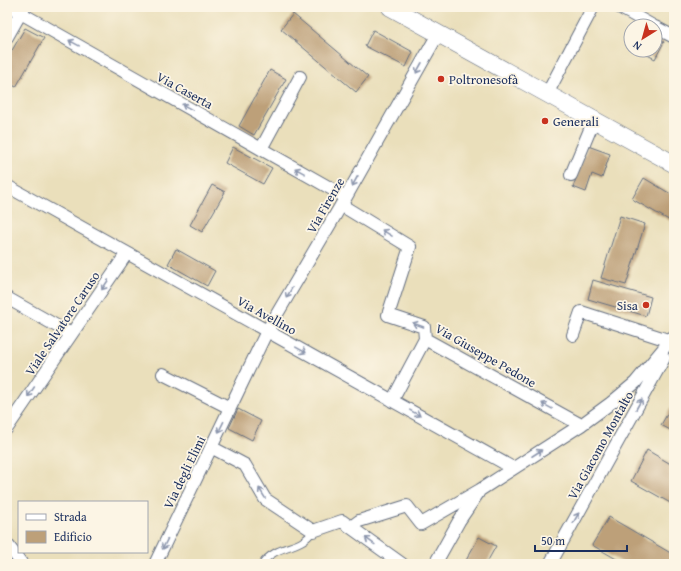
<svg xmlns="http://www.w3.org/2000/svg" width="681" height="571" font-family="'Gentium Book Plus',serif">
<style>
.building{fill:#bda079}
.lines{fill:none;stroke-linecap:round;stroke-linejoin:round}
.lane-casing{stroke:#636d7f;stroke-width:8}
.street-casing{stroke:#636d7f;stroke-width:14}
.secondary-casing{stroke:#636d7f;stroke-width:18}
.lane{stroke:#fff;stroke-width:6}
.street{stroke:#fff;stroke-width:12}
.secondary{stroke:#fff;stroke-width:17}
.oneway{stroke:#8d97ae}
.poi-dot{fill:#c8321e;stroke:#fcf5e5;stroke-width:1.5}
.labels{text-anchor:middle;stroke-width:3.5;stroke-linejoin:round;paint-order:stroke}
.poi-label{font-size:13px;fill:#1b2f5e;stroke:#fcf5e5;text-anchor:start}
.street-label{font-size:13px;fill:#1b2f5e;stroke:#fcf5e5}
</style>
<rect width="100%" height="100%" fill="#fcf5e5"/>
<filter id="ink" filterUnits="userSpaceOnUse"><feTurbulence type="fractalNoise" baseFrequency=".025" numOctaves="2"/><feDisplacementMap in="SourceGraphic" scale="8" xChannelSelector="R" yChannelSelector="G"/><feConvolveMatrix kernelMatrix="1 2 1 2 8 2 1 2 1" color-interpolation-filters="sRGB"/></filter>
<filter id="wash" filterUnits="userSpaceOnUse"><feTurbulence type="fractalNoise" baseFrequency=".012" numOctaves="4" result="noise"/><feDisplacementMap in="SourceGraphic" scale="16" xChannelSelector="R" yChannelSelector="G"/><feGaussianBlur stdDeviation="0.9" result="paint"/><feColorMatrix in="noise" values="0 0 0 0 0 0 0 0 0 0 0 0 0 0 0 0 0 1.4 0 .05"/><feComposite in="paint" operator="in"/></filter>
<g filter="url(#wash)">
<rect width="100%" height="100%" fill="#eadfbb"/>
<g id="blocks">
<!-- building -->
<path class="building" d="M293,14L368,77L356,92L281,29Z
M25,28L44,38L16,87L7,82V59Z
M373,30L413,52L406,67L365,46Z
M655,38L664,42L655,59L638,50H655Z
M270,70L286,79L254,135L239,126Z
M588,146L610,154L602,178L592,174L586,192L573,187Z
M233,147L272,168L263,184L225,163Z
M644,178L674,196V223L632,199Z
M212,185L225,192L202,232L190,225Z
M620,216L645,224L626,285L601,278Z
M176,249L215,271L207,286L168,264Z
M593,280L651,297L646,316L588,299Z
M674,402V432L661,425Z
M238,409L261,421L252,440L229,428Z
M647,450L674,466V505L631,481Z
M609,517L674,555V564H625L592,545Z
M479,537L496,546L486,564H464Z"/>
</g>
</g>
<g filter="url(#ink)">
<use href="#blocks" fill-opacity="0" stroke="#636d7f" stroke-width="1"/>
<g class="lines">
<!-- lane casing -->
<g class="lane-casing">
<path id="lane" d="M262,564C277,543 300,551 313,531"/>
</g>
<!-- street casing -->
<g class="street-casing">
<path id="street" d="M10,7L346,197
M619,7L653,26
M655,27L674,37
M7,37L24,7
M547,94L593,7
M261,149L300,77
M571,175L594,120
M7,186L513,468
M341,205L410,247L388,315L424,327L425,339L581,425
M7,298L71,334
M573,335L581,312L671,341
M163,374L230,408
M392,401L425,339
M7,428L127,253
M211,447L245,465L265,499L313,531L342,521L402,564
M351,527L359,521L407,506L421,524L480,490L581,425L611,403L635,383L674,336
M7,544L22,564
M155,564L267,331L346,197L438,34
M435,564L459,521L478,493
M550,564L664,358"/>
</g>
<!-- secondary casing -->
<g class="secondary-casing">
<path id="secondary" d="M390,7L674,164"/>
</g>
<!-- lane -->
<use href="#lane" class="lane"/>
<!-- street -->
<use href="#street" class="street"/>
<!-- secondary -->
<use href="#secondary" class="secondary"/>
</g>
<!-- one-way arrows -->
<defs><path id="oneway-shaft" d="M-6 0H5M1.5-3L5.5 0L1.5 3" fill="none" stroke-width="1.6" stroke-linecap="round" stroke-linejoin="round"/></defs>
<g class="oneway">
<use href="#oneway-shaft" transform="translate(74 43) rotate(-151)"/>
<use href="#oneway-shaft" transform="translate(419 68) rotate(119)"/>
<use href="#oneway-shaft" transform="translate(187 107) rotate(-151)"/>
<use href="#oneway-shaft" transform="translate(300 171) rotate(-151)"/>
<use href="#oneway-shaft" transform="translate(355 181) rotate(119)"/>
<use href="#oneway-shaft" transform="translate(387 233) rotate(-148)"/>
<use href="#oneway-shaft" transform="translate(105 285) rotate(124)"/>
<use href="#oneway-shaft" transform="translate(289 293) rotate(120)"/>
<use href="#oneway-shaft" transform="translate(418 325) rotate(-160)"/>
<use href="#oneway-shaft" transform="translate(301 350) rotate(29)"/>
<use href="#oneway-shaft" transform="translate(31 392) rotate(124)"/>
<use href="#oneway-shaft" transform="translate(639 404) rotate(-61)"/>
<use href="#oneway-shaft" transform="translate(547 406) rotate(-151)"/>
<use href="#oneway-shaft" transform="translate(415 413) rotate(29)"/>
<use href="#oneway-shaft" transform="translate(221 427) rotate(116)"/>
<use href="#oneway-shaft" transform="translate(537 453) rotate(-33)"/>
<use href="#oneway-shaft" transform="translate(262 493) rotate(-122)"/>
<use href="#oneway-shaft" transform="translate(576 518) rotate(-61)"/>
<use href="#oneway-shaft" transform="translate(370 541) rotate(-144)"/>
<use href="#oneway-shaft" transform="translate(165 544) rotate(116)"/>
</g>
</g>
<!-- markers -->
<g class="poi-dot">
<circle cx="441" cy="79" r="4"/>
<circle cx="545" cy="121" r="4"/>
<circle cx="646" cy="305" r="4"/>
</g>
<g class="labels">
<!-- poi labels -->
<g class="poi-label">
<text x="449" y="84">Poltronesofà</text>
<text x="553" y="126">Generali</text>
<text x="638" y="310" text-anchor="end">Sisa</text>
</g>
<!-- street labels -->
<g class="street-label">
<text transform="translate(185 90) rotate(29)" y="5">Via Caserta</text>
<text transform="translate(325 205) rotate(-60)" y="5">Via Firenze</text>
<text transform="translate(267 315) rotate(29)" y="5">Via Avellino</text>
<text transform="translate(62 323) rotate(-56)" y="5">Viale Salvatore Caruso</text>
<text transform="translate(486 355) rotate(30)" y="5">Via Giuseppe Pedone</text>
<text transform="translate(600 445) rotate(-61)" y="5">Via Giacomo Montalto</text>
<text transform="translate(184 472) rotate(-64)" y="5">Via degli Elimi</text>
</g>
</g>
<!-- margin -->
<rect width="681" height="571" fill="none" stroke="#fcf5e5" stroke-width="24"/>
<!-- legend -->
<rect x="18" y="501" width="130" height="52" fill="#fcf5e5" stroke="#a2a6af"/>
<rect x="26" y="514" width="20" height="6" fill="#ffffff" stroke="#a2a6af"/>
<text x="54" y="521" font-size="12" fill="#1b2f5e">Strada</text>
<rect x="26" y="531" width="20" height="12" fill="#bda079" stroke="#a2a6af"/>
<text x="54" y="541" font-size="12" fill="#1b2f5e">Edificio</text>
<!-- north arrow -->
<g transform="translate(643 38) rotate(217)"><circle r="19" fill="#fcf5e5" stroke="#a2a6af"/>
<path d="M0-3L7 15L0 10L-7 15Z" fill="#c8321e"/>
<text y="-6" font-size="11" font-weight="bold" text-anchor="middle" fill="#1b2f5e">N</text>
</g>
<!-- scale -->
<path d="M535 545v6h92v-6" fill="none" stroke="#1b2f5e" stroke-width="2"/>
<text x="541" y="545" font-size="12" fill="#1b2f5e" stroke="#fcf5e5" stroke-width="3" paint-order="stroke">50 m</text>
</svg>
